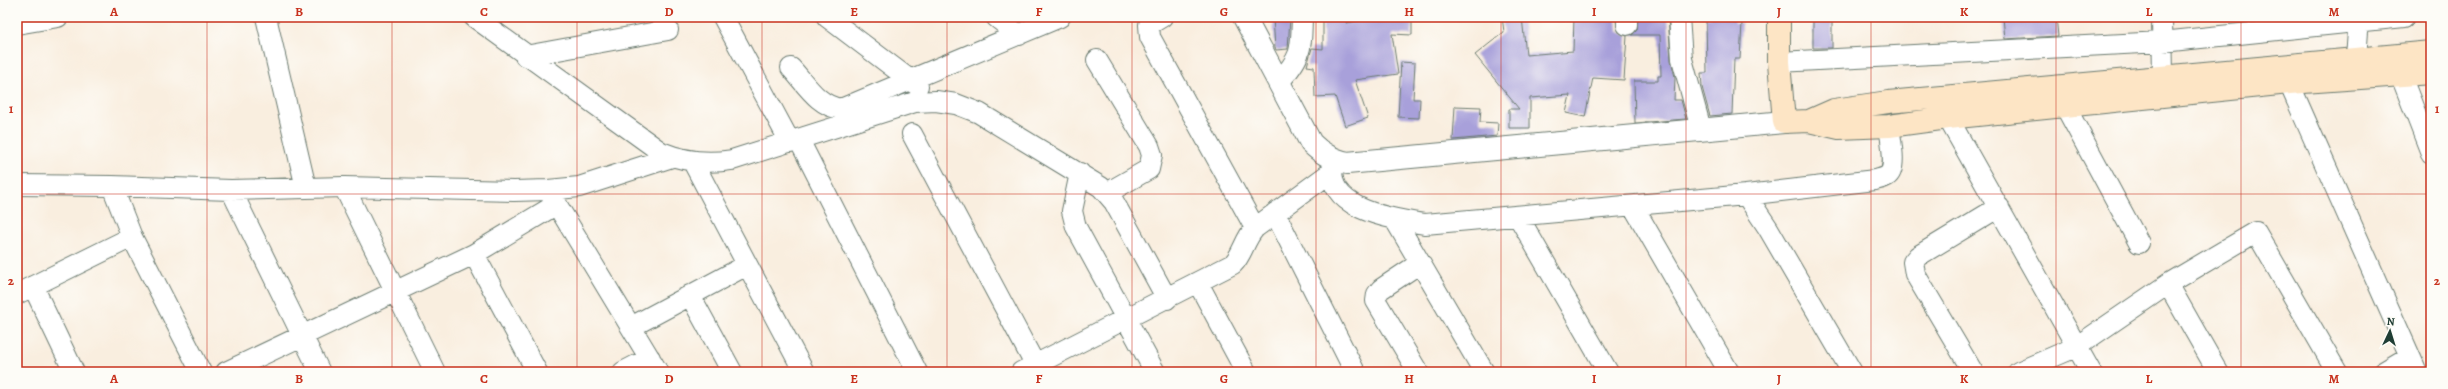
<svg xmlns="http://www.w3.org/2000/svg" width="2448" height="389" font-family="Alegreya,serif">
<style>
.building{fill:#a8a0da}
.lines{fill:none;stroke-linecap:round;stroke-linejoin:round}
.minor-casing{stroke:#6b7b70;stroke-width:22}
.tertiary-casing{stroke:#6b7b70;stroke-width:24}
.secondary-casing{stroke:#6b7b70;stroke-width:24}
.minor{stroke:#fff;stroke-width:20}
.tertiary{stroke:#fff;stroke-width:22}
.secondary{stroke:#fde5c5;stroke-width:22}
.grid{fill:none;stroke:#c8321e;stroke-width:1;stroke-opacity:0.55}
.neatline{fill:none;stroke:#c8321e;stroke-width:1.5}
.grid-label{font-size:13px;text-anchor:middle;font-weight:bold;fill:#c8321e}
</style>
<rect width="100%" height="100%" fill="#fdfcf7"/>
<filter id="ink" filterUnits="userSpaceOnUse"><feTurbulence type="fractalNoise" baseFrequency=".025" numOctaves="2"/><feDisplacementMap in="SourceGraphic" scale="8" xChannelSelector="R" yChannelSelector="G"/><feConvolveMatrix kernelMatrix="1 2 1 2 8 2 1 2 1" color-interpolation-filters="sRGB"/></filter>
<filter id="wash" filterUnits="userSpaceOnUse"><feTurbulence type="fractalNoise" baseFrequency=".012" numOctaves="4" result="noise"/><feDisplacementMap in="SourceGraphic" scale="16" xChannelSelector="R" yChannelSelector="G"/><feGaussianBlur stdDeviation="0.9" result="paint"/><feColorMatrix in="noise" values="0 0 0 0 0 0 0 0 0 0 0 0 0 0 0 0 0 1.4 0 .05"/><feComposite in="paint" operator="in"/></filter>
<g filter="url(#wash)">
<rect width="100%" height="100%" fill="#f9eedf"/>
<g id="blocks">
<!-- building -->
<path class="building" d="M1273,17H1290L1288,49L1276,50L1275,48Z
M1323,17H1347L1346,23L1380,17H1412V35L1392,34L1398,74L1355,80L1368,118L1345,126L1335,96L1315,97L1314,67L1307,66L1312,48L1323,49Z
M1502,17H1522L1526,55L1573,51L1574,17H1616L1617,31L1627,36L1624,80L1593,78L1585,117L1566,113L1570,95L1530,98V128H1509V109H1519L1475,55L1504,32Z
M1638,17H1668L1671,60L1675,77L1674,100H1681L1686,119L1635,123L1634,81H1658V76H1661L1660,35H1632L1637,30Z
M1706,17H1734V23H1742L1740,59H1734L1732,114L1710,116L1702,87L1701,73H1707Z
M1813,17H1832V48H1813Z
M2003,17H2056L2058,36L2005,39Z
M1401,62L1415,63L1413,99H1420L1419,118L1398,117Z
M1455,106L1481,107L1480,122L1498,123L1497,136L1453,140Z"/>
</g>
</g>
<g filter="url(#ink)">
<use href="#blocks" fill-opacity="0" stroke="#6b7b70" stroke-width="1"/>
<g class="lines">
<!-- minor casing -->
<g class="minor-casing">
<path id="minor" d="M266,17L306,188
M474,17L661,152C685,162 707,164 732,160L915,102L936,101L956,104L979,113L1101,187L1114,202L1167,299
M723,17L790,142
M827,17L918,86
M996,17L1019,35
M1162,17L1149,25L1150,37L1255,228
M1679,17L1682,59L1701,129
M2162,17L2163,77
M17,24L58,17
M1627,25V17
M525,56L668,30
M2356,59L2359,17
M1097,60L1149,146L1152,155L1149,169L1107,193
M1779,62L2162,42L2404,17
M791,68C806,84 818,106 841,109L1060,17
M2401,76L2431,153
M1279,82C1302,56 1301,51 1302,17
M2289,83L2417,372
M2065,106L2139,243
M1948,118L2091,372
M912,134L1039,372
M799,140L917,372
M1334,160C1320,209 1391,219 1425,224L1746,195L1768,228L1852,372
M693,162L804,372
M1080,173L1072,211L1076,227L1155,372
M17,185L112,186
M344,187L435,372
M231,190L320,372
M548,190L658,372
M1746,195L1875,180C1879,179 1884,178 1887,176C1898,169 1890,137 1889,126
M1633,206L1729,372
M1275,213L1355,372
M1518,216L1608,372
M1395,220L1484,372
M474,254L557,204
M1198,283L1246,372
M2168,284L2218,372
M33,286L74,372
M17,294L132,237
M690,295L732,372
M631,327L747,265
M201,372L132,237L112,186L231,190L344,187L514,191L548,190L579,187L672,157
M226,372L474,254L537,372
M623,372L650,358
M1021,372L1233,264C1243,254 1244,240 1255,228L1330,173
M1418,372L1376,301L1377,294L1381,289L1420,263
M1973,372L1915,274L1913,262L1918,256L1999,207
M2018,372L2076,347L2168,284L2256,232L2337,372
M2383,372L2410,356"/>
</g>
<!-- tertiary casing -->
<g class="tertiary-casing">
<path id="tertiary" d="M1244,17L1311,143C1322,154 1332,159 1347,163L1784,122"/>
</g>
<!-- secondary casing -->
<g class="secondary-casing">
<path id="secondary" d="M1779,17V62L1784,122L1809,121L1839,128L1889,126L1948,118L2289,83L2431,73
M1809,121L1834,110L1888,102L2431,52"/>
</g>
<!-- minor -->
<use href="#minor" class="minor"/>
<!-- tertiary -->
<use href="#tertiary" class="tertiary"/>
<!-- secondary -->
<use href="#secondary" class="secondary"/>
</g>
</g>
<!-- grid -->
<path class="grid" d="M207,17V372M392,17V372M577,17V372M762,17V372M947,17V372M1132,17V372M1316,17V372M1501,17V372M1686,17V372M1871,17V372M2056,17V372M2241,17V372M17,194H2431"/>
<!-- margin -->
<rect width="2448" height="389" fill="none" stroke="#fdfcf7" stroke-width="44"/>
<!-- north arrow -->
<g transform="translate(2390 331) rotate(4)" stroke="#fdfcf7" stroke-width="3" paint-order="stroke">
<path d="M0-3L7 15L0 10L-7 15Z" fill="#1f3d34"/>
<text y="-6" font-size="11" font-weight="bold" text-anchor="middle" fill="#1f3d34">N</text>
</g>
<rect x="22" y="22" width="2404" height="345" class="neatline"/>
<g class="grid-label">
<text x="114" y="16">A</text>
<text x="299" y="16">B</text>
<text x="484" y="16">C</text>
<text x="669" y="16">D</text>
<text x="854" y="16">E</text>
<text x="1039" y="16">F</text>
<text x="1224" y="16">G</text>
<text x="1409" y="16">H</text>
<text x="1594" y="16">I</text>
<text x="1779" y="16">J</text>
<text x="1964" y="16">K</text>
<text x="2149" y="16">L</text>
<text x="2334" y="16">M</text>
<text x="11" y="113">1</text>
<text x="2437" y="113">1</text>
<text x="11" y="285">2</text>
<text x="2437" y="285">2</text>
<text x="114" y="383">A</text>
<text x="299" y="383">B</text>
<text x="484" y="383">C</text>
<text x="669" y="383">D</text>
<text x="854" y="383">E</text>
<text x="1039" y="383">F</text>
<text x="1224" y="383">G</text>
<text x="1409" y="383">H</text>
<text x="1594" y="383">I</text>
<text x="1779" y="383">J</text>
<text x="1964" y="383">K</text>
<text x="2149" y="383">L</text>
<text x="2334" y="383">M</text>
</g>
</svg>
